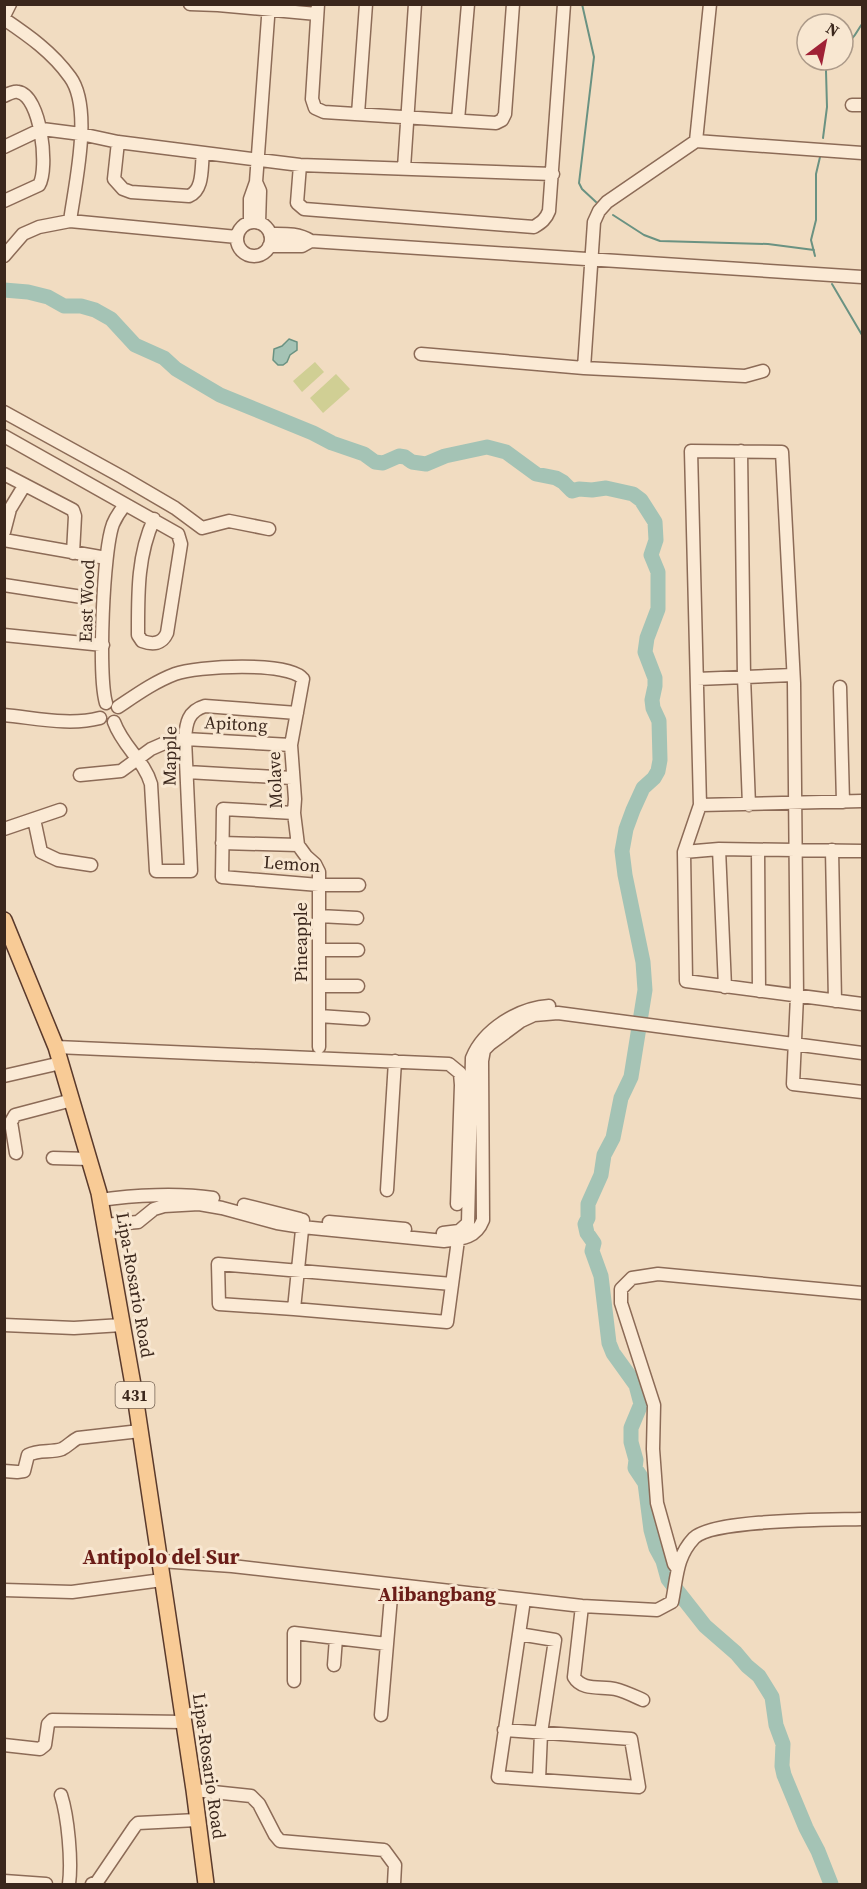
<svg xmlns="http://www.w3.org/2000/svg" width="867" height="1889" font-family="'Source Serif 4',serif">
<style>
.green{fill:#d0cf94}
.water{fill:#a4c3b5;stroke:#6a9282;stroke-width:1.5}
.lines{fill:none;stroke-linecap:round;stroke-linejoin:round}
.stream{stroke:#6a9282;stroke-width:2}
.river{stroke:#a4c3b5;stroke-width:15}
.minor-casing{stroke:#8c6b57;stroke-width:15}
.major-casing{stroke:#5a3a2c;stroke-width:18}
.minor{stroke:#fbead5;stroke-width:12}
.major{stroke:#f8cb96;stroke-width:15}
.labels{text-anchor:middle;stroke-width:6;stroke-linejoin:round;paint-order:stroke}
.shield{fill:#f8e7d1;stroke:#746152;stroke-width:1.5}
.shield-label{font-size:16px;font-weight:bold;fill:#3b271c}
.street-label{font-size:18px;fill:#3b271c;stroke:#f8e7d1}
.neighbourhood-label{font-size:20px;font-weight:bold;fill:#6b1d18;stroke:#f8e7d1}
.quarter-label{font-size:21px;font-weight:bold;fill:#6b1d18;stroke:#f8e7d1}
</style>
<rect width="100%" height="100%" fill="#f1dcc1"/>
<!-- green -->
<path class="green" d="M315,362L324,372L302,392L293,381Z
M336,374L350,389L323,413L310,398Z"/>
<!-- water -->
<path class="water" d="M289,339L297,342V350L290,355L287,362L283,365H278L273,360L274,349L282,346Z"/>
<g class="lines">
<!-- stream -->
<path class="stream" d="M582,4L594,57L579,183L582,189L596,202
M843,43C854,41 856,32 862,24
M823,138L827,107L826,71L828,60
M613,215L644,235L660,241L768,244L814,250
M815,256L811,240L816,220V174L820,157
M832,284L862,335"/>
<!-- river -->
<path class="river" d="M4,290L28,292L48,297L64,306H81L95,310L111,319L135,345L164,358L176,369L220,395L313,433L332,443L364,454L375,462L383,463L399,456L405,457L412,462L426,464L445,456L487,447L506,452L536,474L556,478L563,482L572,491L579,489L592,490L606,488L633,494L641,500L655,522L656,540L651,555L658,572V609L647,638L645,652L655,678V686L652,700L653,708L659,721L660,760L658,771L654,778L643,788L633,810L626,829L622,851L625,875L643,962L645,990L631,1077L621,1098L613,1138L604,1155L601,1175L588,1204V1218L585,1224L587,1233L594,1243L592,1251L601,1276L609,1343L613,1353L636,1385L641,1404L631,1428V1442L636,1460L635,1468L645,1483L651,1530L656,1548L663,1561L668,1579L705,1626L736,1653L747,1666L759,1676L772,1697L776,1725L783,1744L782,1766L784,1775L806,1828L818,1851L831,1884"/>
<!-- minor casing -->
<g class="minor-casing">
<path id="minor" d="M190,4L218,5L317,14
M318,4L312,99L315,108L324,112L496,123L502,120L505,114L513,4
M4,16L10,4
M4,19C29,36 52,52 70,77C93,108 75,184 70,221
M4,96C8,94 14,91 18,92C41,95 49,169 39,185L4,201
M852,105H862
M358,114L366,4
M458,120L468,4
M696,141L710,4
M118,142L114,179L123,189L131,192L189,196C204,190 201,167 203,153
M4,147L42,129L81,134L118,142L300,165L553,174
M300,165L297,203L304,209L534,227C542,222 546,219 549,211L564,4
M404,168L415,4
M256,182L260,191L259,223
M250,222V199L256,182L269,4
M237 239a17 17 0 1 1 34 0a17 17 0 1 1-34 0Z
M270,234C285,234 298,233 311,241L862,277
M269,246H302L311,241
M4,256L23,234L39,227L70,221L237,237
M421,354L584,368L745,376L763,371
M584,368L594,222L599,211L607,202L696,141L862,153
M4,412L122,477L175,508L202,528L229,521L269,529
M4,436L178,534L181,544L167,633C162,644 153,645 142,641L138,635C138,595 137,556 154,519
M741,451L744,677L749,805
M4,474L73,510L75,516L73,553
M4,532L10,509L24,486
M4,540L106,558
M4,585L82,597
M4,635L103,645
M697,679L793,675
M840,687L843,802
M106,703C98,676 103,551 113,524C116,517 120,511 125,505
M118,707C136,695 154,682 175,674C196,666 290,661 303,679L291,745L295,799L294,813L298,845L306,856L315,864L319,872V1047
M4,715C36,718 69,726 100,718
M114,722C123,747 144,760 151,784L156,871H191L185,739C186,723 188,711 205,706L297,713
M187,772L292,778
M80,775L121,771L151,749L167,742L185,739L291,745
M700,805L862,801
M294,813L223,809L222,877L319,885H359
M34,819L41,852L58,860L91,865
M4,829L60,810
M222,843L298,845
M719,849L725,987
M758,850L759,991
M832,850L835,1001
M684,852L719,849L862,851
M319,916L357,918
M319,950H358
M319,986H358
M862,1004L686,981L684,852L700,805L691,451L782,452L794,683L797,996L793,1084L862,1092
M319,1016L363,1019
M56,1047L449,1064L460,1073L461,1085L457,1204
M4,1076L61,1063
M16,1153L11,1122L15,1115L72,1100
M53,1158L89,1159
M387,1190L395,1061
M100,1200C134,1195 179,1193 213,1198
M244,1205L300,1219
M303,1220L294,1309L447,1322L458,1240
M329,1222L405,1229
M104,1225L138,1222L154,1209L164,1206L199,1204L222,1208L277,1223L302,1227L444,1241C462,1239 476,1238 483,1220L482,1061L484,1050L490,1044L521,1021L534,1015L558,1013L862,1053
M443,1233L459,1231L468,1223L472,1058C484,1029 519,1008 549,1006
M294,1309L219,1304L218,1264L452,1284
M4,1325L74,1328L122,1325
M4,1471L17,1472L24,1471L28,1455C39,1449 51,1453 62,1449C68,1446 72,1441 78,1438L140,1431
M160,1561L232,1566L582,1606L657,1610L672,1602C677,1578 676,1557 694,1538C713,1519 832,1520 862,1519
M677,1568L674,1564L657,1503L653,1449L654,1405L621,1303V1289L632,1278L658,1274L862,1293
M4,1590L72,1592L162,1580
M582,1606L574,1677C582,1691 601,1686 615,1689C624,1691 634,1696 643,1700
M519,1634L555,1640L541,1733L539,1780
M334,1665L336,1638
M294,1681V1633L387,1644
M381,1715L392,1585
M504,1730L631,1739L639,1787L498,1777L524,1600
M4,1745L40,1749L45,1745L48,1724L52,1720L183,1722
M194,1790L251,1796L259,1804L275,1835L280,1841L384,1850L395,1865L394,1884
M61,1795C68,1817 72,1861 69,1884
M4,1881L46,1884
M92,1884L97,1882L135,1826L138,1823L197,1820"/>
</g>
<!-- major casing -->
<g class="major-casing">
<path id="major" d="M4,920L56,1047L99,1193L135,1396L194,1790L206,1884"/>
</g>
<!-- minor -->
<use href="#minor" class="minor"/>
<!-- major -->
<use href="#major" class="major"/>
</g>
<g class="labels">
<!-- shield labels -->
<rect class="shield" x="115.5" y="1382" width="39" height="26" rx="4.5"/>
<g class="shield-label">
<text x="135" y="1401">431</text>
</g>
<!-- street labels -->
<g class="street-label">
<text transform="translate(87 601) rotate(-88)" y="6">East Wood</text>
<text transform="translate(236 724) rotate(3)" y="6">Apitong</text>
<text transform="translate(170 756) rotate(-89)" y="6">Mapple</text>
<text transform="translate(275 780) rotate(-92)" y="6">Molave</text>
<text transform="translate(292 864) rotate(4)" y="6">Lemon</text>
<text transform="translate(301 942) rotate(-90)" y="6">Pineapple</text>
<text transform="translate(135 1285) rotate(80)" y="6">Lipa-Rosario Road</text>
<text transform="translate(209 1766) rotate(82)" y="6">Lipa-Rosario Road</text>
</g>
<!-- neighbourhood labels -->
<g class="neighbourhood-label">
<text x="437" y="1601">Alibangbang</text>
</g>
<!-- quarter labels -->
<g class="quarter-label">
<text x="161" y="1564">Antipolo del Sur</text>
</g>
</g>
<!-- border -->
<rect width="867" height="1889" fill="none" stroke="#3b271c" stroke-width="12"/>
<!-- north arrow -->
<g transform="translate(825 42) rotate(32)"><circle r="28" fill="#f8e7d1" stroke="#ac9a89" stroke-width="1.5"/>
<path d="M0-4.5L10 22L0 15L-10 22Z" fill="#a02236"/>
<text y="-9" font-size="16" font-weight="bold" text-anchor="middle" fill="#3b271c">N</text>
</g>
</svg>
